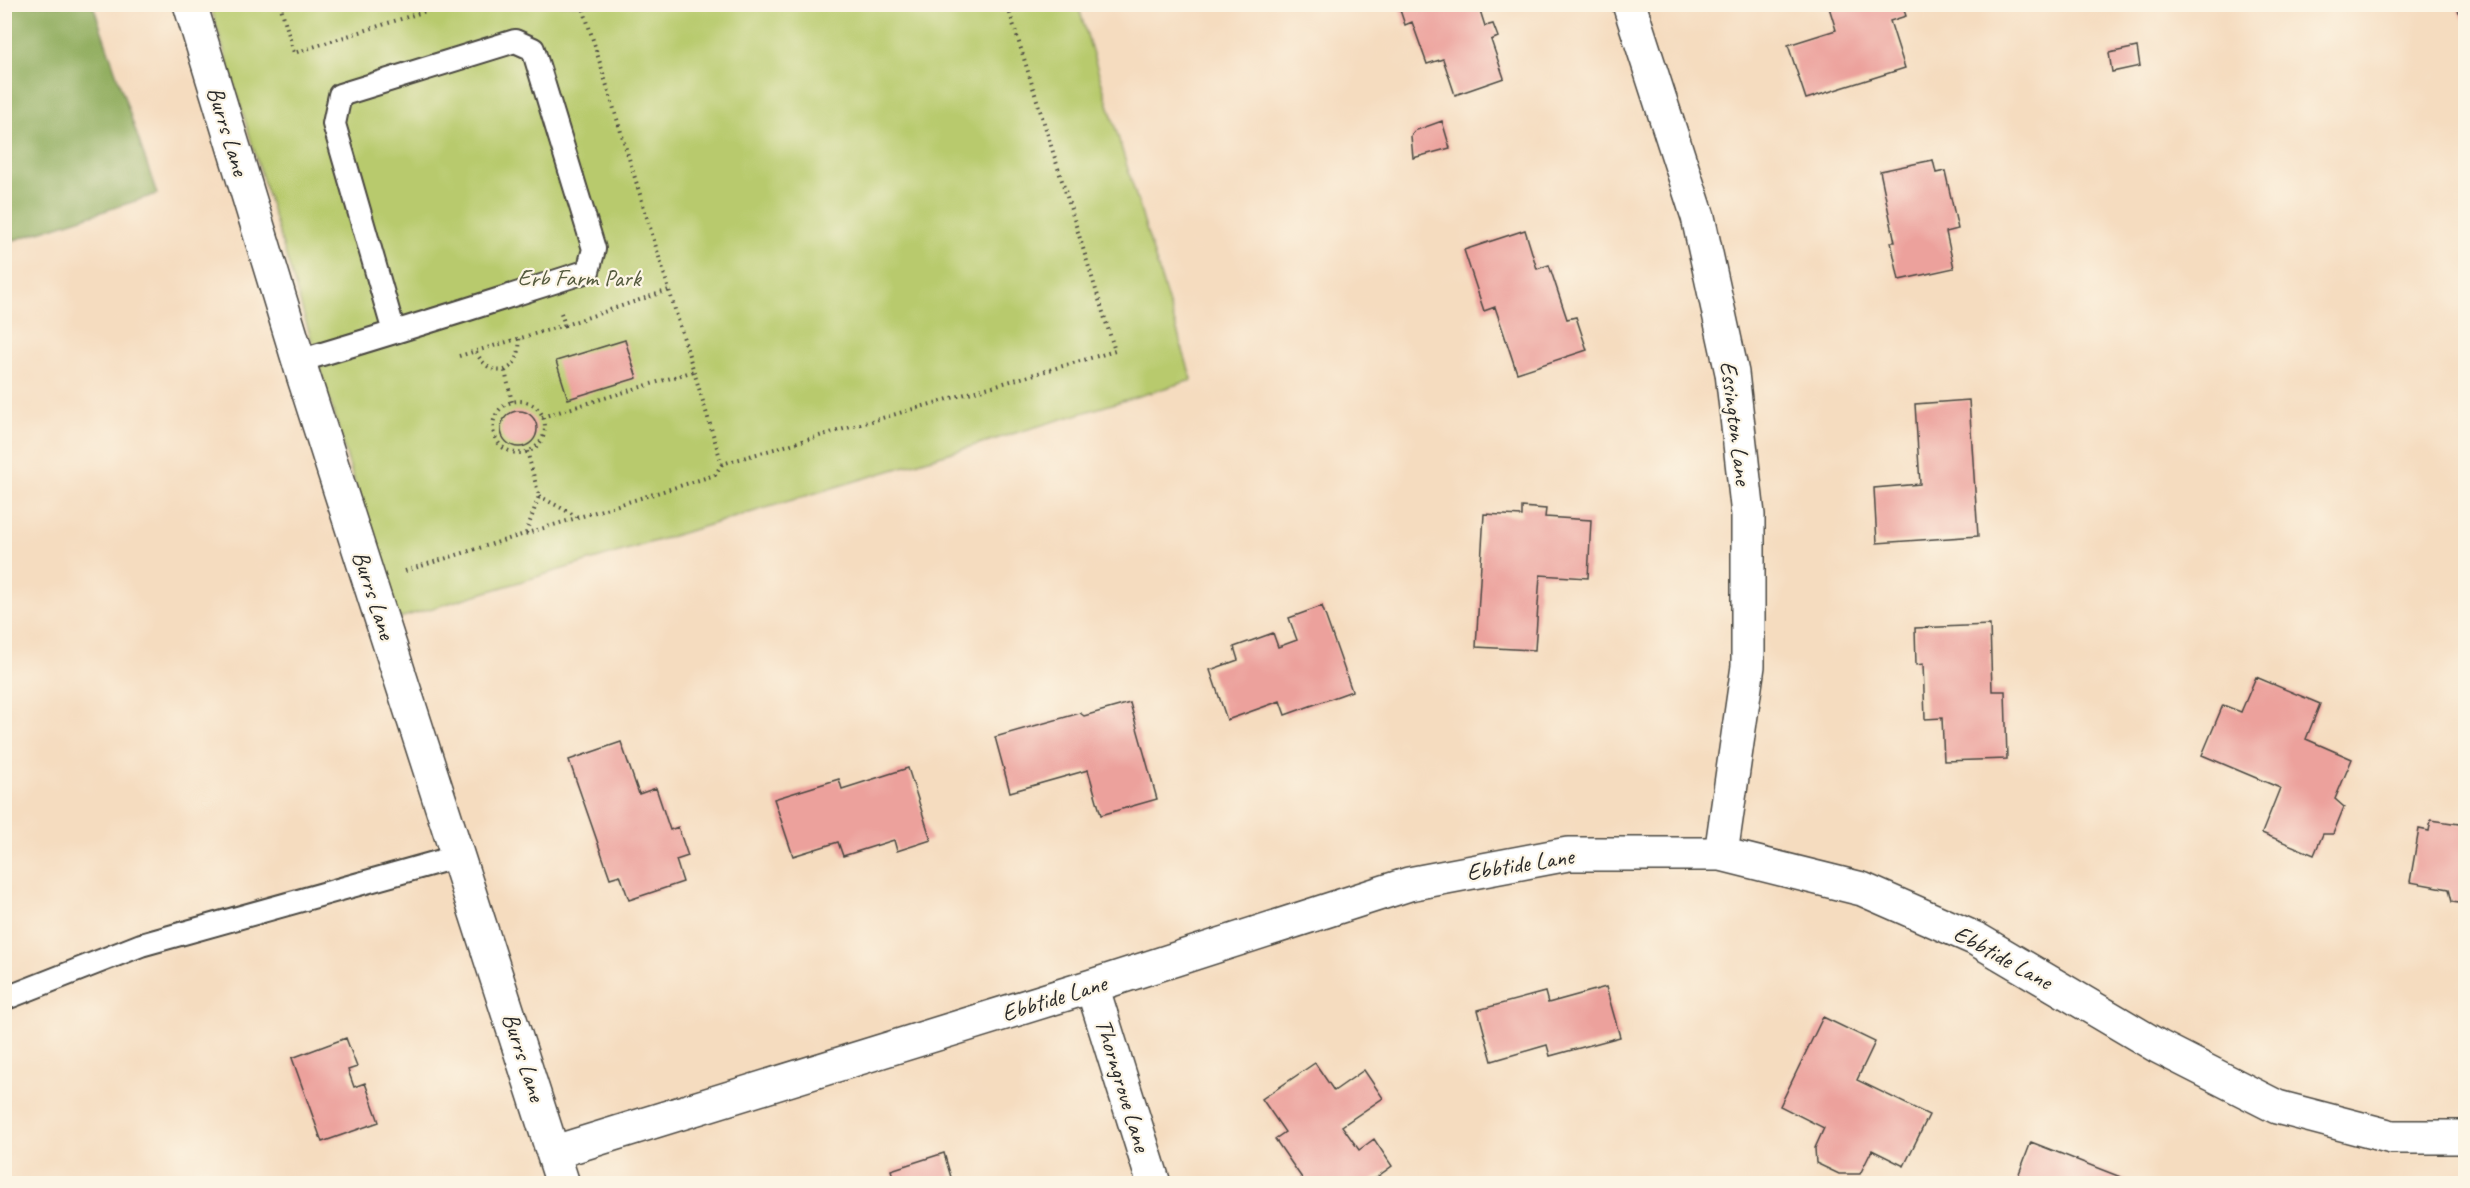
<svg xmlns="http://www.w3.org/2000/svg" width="2470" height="1188" font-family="Caveat,sans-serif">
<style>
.green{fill:#b8ca6d;stroke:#727a4c;stroke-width:1.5}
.forest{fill:#92ae60;stroke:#5e6c46;stroke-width:1.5}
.building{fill:#eca19c}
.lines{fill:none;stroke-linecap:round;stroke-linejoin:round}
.service-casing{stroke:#494641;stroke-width:26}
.minor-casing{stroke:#494641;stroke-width:36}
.tertiary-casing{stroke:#494641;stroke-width:36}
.path{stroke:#494641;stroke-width:4;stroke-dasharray:1.5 4.5;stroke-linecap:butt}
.service{stroke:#fff;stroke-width:22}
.minor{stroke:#fff;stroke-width:33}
.tertiary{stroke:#fff;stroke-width:33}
.labels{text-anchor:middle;stroke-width:4.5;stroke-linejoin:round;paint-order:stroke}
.street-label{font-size:24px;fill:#2b2b2b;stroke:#fcf5e5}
.park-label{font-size:24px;fill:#555b3f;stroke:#fcf5e5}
</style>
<rect width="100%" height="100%" fill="#fcf5e5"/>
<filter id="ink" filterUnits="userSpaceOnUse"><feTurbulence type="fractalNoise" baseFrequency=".0167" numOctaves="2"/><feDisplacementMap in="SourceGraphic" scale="12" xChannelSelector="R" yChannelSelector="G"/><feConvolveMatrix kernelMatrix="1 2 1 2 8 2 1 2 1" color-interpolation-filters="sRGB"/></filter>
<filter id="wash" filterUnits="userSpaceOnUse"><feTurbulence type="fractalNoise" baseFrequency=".008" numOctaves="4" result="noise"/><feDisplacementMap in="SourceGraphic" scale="24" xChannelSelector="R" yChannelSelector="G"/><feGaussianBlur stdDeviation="1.35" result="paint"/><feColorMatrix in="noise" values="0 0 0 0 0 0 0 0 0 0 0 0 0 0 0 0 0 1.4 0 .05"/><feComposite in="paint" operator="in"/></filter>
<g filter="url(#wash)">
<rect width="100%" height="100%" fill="#f5dcbf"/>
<!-- green -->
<path class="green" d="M210,5H1078L1192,380L396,619Z"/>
<!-- forest -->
<path class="forest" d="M4,5H93L157,194L5,243Z"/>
<g id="blocks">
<!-- building -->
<path class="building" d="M1398,4H1478L1485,26L1493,24L1498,37L1491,40L1504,78L1455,95L1443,59L1427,64L1412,22L1405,25Z
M1828,4H1902L1906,16L1890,21L1905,68L1806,99L1788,45L1836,30Z
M2454,4H2466V23Z
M2137,47L2140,66L2112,72L2109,53Z
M1442,121L1450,148L1413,158L1411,136L1414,131Z
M1933,160L1936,173L1945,171L1958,229L1946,232L1954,268L1899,280L1891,242H1895L1880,171Z
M1525,230L1537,269L1549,265L1567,319L1576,317L1587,350L1517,373L1495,307L1484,311L1464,250Z
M625,340L637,378L568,399L556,361Z
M1969,400L1978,536L1877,543L1874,488L1920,484L1915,404Z
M501 429a18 18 0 1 1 36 0a18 18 0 1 1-36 0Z
M1522,507L1546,509L1545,517L1591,520L1588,578L1540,575L1535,650L1476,647L1484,514L1522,516Z
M1322,606L1352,691L1285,715L1280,701L1227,720L1210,670L1238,660L1234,647L1273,633L1278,647L1297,640L1289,618Z
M1990,625L1992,691H2005L2007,759L1944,761L1942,718L1925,719L1923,664L1916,665L1915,628Z
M2256,677L2320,704L2306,739L2352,759L2335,799L2344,807L2333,834H2323L2314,855L2262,833L2280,788L2202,755L2223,705L2241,712Z
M1130,703L1157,799L1101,815L1088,770L1010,792L995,737L1080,713L1084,716Z
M621,742L639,794L656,788L670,830L678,827L688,856L676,860L683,882L629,900L620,875L610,878L569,760Z
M908,768L931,840L897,851L894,840L843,856L838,842L793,856L774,799L839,779L842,789Z
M2431,820L2466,825V904L2452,902L2449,889L2410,882L2419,829L2429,831Z
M1606,987L1620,1037L1550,1056L1547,1045L1492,1061L1478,1010L1545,992L1548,1003Z
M1823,1017L1875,1042L1857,1080L1929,1115L1904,1166L1872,1150L1860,1174H1839L1816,1163L1815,1148L1824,1128L1780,1106Z
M346,1038L357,1067L348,1070L354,1087L365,1083L379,1122L322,1142L292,1058Z
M1315,1063L1334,1091L1364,1070L1383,1098L1342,1126L1359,1150L1374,1139L1392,1166L1367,1184H1301L1304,1181L1275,1139L1285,1132L1262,1099Z
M2031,1142L2136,1183V1184H2015Z
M944,1153L953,1184H895L891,1170Z"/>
</g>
</g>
<g filter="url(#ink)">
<use href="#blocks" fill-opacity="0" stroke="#494641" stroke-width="1.5"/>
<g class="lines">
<!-- service casing -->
<g class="service-casing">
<path id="service" d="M299,361C396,332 492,302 588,271L594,249L533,49L515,41L340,95L334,124L394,332
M4,999L141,945L459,856"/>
</g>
<!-- minor casing -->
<g class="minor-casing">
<path id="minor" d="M1629,4L1698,217L1732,373L1748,515V666L1721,854
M1092,986L1154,1184
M555,1152L1092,986L1409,884L1568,854H1721L1862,889L1976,939L2159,1047L2277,1107L2392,1137H2466"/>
</g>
<!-- tertiary casing -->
<g class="tertiary-casing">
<path id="tertiary" d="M190,4L303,375L563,1184"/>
</g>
<!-- path -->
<path class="path" d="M280,4L294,53L448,4
M582,4L722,464L1115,351L1007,4
M561,313L565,325L669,290
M476,352C492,383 523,373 519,338
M459,356L565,325
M505,371L512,402
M493 427a26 26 0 1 1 52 0a26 26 0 1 1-52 0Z
M542,417L694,371
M539,496L578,517
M526,533L539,496L527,451
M405,571L715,475L722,464"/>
<!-- service -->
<use href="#service" class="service"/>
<!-- minor -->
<use href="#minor" class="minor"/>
<!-- tertiary -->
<use href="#tertiary" class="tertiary"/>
</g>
</g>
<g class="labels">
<!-- street labels -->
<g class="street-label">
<text transform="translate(228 131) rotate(73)" y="8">Burrs Lane</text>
<text transform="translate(1736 423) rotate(83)" y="8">Essington Lane</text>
<text transform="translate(374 595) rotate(72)" y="8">Burrs Lane</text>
<text transform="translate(1520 864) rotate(-9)" y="8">Ebbtide Lane</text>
<text transform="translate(2003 957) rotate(29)" y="8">Ebbtide Lane</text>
<text transform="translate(1054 998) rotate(-17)" y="8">Ebbtide Lane</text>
<text transform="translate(524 1057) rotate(72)" y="8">Burrs Lane</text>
<text transform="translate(1123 1085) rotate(73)" y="8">Thorngrove Lane</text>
</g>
<!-- park labels -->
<g class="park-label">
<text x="579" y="286">Erb Farm Park</text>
</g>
</g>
<!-- margin -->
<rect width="2470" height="1188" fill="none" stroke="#fcf5e5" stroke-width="24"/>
</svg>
